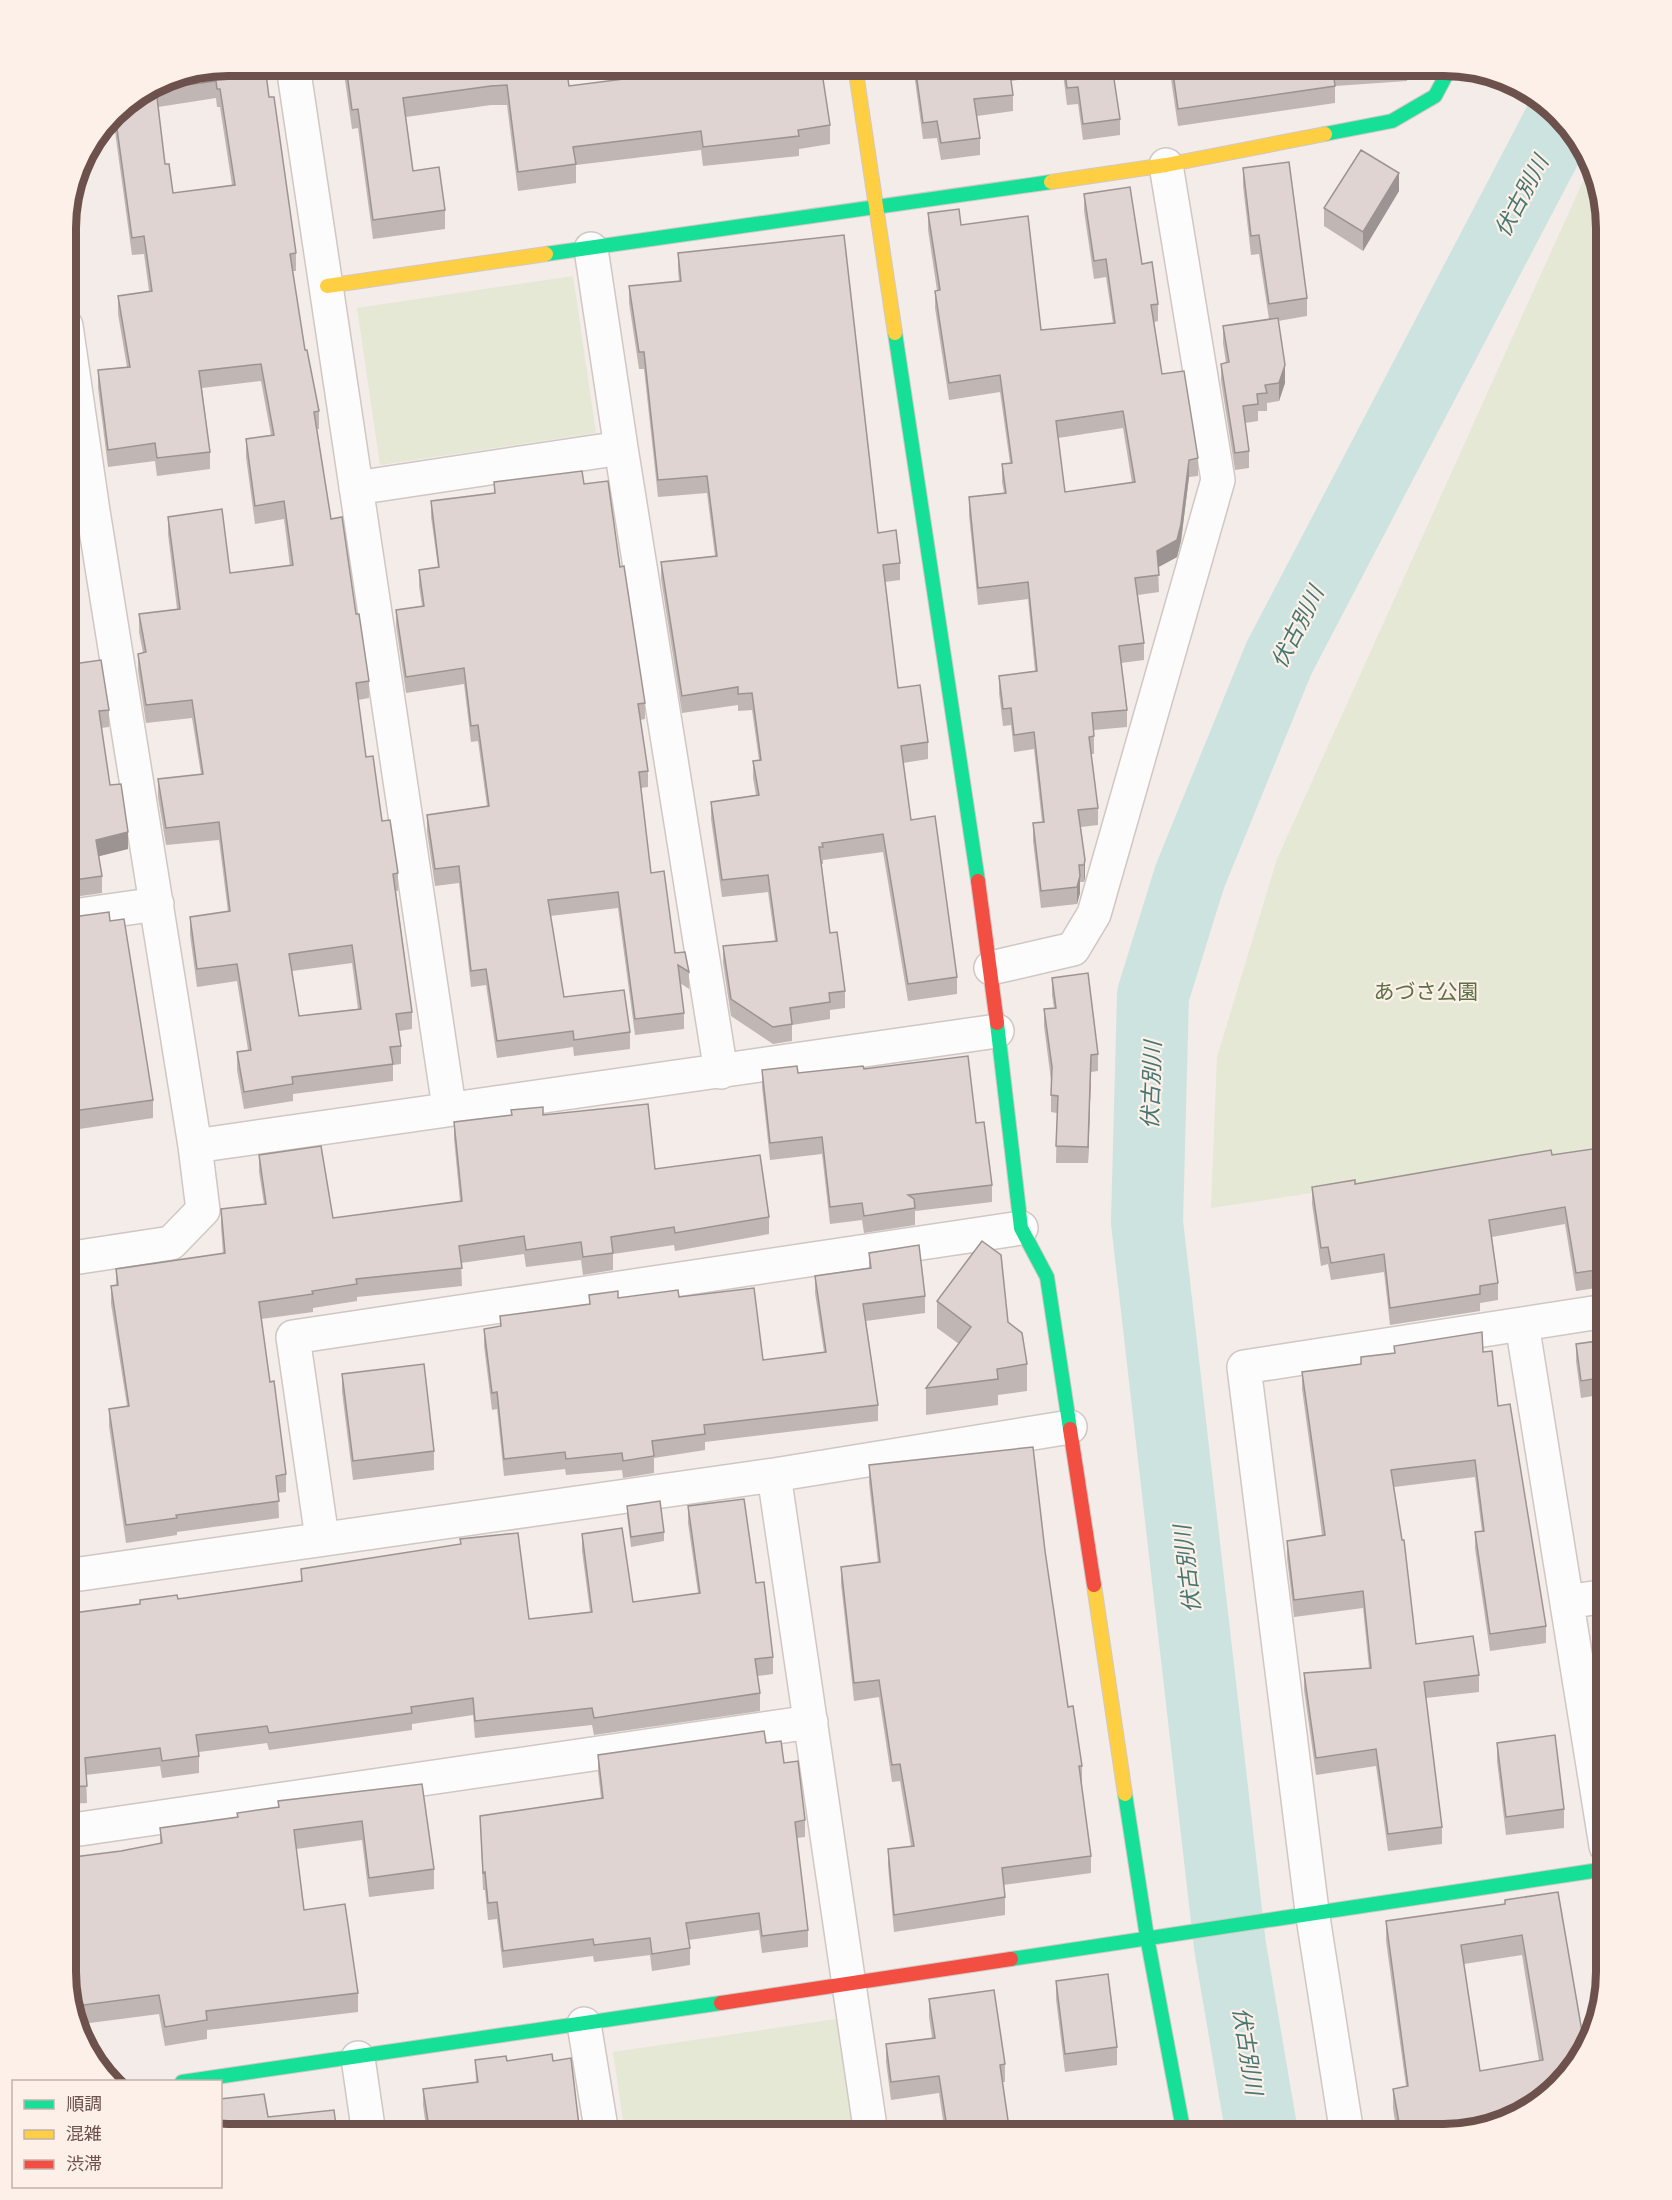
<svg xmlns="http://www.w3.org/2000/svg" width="1672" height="2200" font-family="'Exo 2','Noto Sans JP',sans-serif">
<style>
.green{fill:#e4e8d4}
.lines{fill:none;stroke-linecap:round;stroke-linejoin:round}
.river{stroke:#cce3e0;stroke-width:72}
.street-casing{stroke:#d0c7c4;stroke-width:36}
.fast-casing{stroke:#d2c8c4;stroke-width:16}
.slow-casing{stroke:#d2c8c4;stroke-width:16}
.jam-casing{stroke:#d2c8c4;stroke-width:16}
.street{stroke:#fdfcfc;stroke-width:33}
.fast{stroke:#16e098;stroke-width:14}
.slow{stroke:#ffcf43;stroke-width:14}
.jam{stroke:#f24e42;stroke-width:14}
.wall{fill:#c0b6b4;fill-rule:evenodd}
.shaded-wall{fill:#9c9492}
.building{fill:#dfd4d1;stroke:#9c9492;stroke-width:1.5;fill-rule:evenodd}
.labels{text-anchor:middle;stroke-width:4.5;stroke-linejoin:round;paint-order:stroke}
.park-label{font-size:21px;fill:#5d7146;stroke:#fcf0e8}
.water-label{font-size:22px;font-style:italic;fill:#477774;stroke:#fcf0e8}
.rim{fill:none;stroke:#6d514d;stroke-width:8}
</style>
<rect width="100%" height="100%" fill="#f3ece8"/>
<!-- green -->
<path class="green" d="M1588,170L1606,228V1149L1211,1208L1217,1057L1277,859Z
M573,276L596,433L380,465L357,308Z
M836,2019L853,2134H625L613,2052Z"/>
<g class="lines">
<!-- river -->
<path class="river" d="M1262,2134L1230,1946L1147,1222L1153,995L1190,876L1279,658L1560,121"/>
<!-- street casing -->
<g class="street-casing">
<path id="street" d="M293,66L449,1107
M591,249L621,448L721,1072
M356,488L621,448
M66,917L157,904
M991,968L1073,949L1094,914L1218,480L1166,165
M195,1146L997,1031
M66,1259L171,1243L203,1210L195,1146L93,511L66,326
M1522,1324L1606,1846
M774,1475L871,2134
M322,1538L293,1337L1021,1228
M66,1576L774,1475L1070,1427
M1567,1602L1606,1596
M66,1831L811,1722
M584,2024L602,2134
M358,2058L369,2134
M1347,2134L1312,1911L1244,1367L1606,1311"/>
</g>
<!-- fast casing -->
<g class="fast-casing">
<path id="fast" d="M1325,134L1392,121L1435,96L1451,66
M546,254L1051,182
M895,333L978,881
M997,1023L1021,1228L1047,1277L1070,1429
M1125,1794L1147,1937L1184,2134
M1011,1959L1606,1869
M182,2082L721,2003"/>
</g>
<!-- slow casing -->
<g class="slow-casing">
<path id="slow" d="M855,66L895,333
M1051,182L1166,165L1325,134
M327,286L546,254
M1094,1585L1125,1794"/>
</g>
<!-- jam casing -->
<g class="jam-casing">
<path id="jam" d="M978,881L997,1023
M1070,1429L1094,1585
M721,2003L1011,1959"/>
</g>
<!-- street -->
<use href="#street" class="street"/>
<!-- fast -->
<use href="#fast" class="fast"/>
<!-- slow -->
<use href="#slow" class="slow"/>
<!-- jam -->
<use href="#jam" class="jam"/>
</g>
<!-- wall -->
<path class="wall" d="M228,66L269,97L296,253V271H292L305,350L319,411V429H317L331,519L356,614L369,681V698L358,700L366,757L382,821L398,873V891H396L412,1012V1029L399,1031L401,1046V1064L393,1065V1081L293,1094V1101L244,1109L237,1070V1052L248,1050L237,981L197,987L190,935V917L228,912L219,840L166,845L158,797V779L201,774L192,718L146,723L138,671V654L143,653L139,632V614L177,609L168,534V517L230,573L290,566L284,519L255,524L246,457V439L271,435L261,381L202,388L210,452V469L157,476L155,461L108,467L98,388V370L127,367L118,314V296L149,291L144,254L132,255L113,117L121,107L167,78ZM216,98L217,107H220L232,185L173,193L165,164L158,107ZM352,963L358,1009L299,1016L292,971Z
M343,66H566L569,86L653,76L651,66H821L830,125V144L799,149V156L703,166L701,150L576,165V183L518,191L507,105H491L406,117L413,171L445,210V229L373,239L358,128L352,129Z
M913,66H1112L1120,119V135L1083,140L1078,104L1067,105L1063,74L1011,81L1013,95V111L977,116L980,138V155L941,160L937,138L923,139Z
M1169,66H1407V81L1335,86V103L1178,126Z
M1243,168L1307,298V316L1278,321L1285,383L1279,401L1267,403V411H1258V421L1245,423L1249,451V468L1235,470L1221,381V364L1226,363L1223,343V326L1269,319L1259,254L1251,255L1243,186Z
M1399,191L1363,251L1324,226V208Z
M1084,194L1142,264L1158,304V321L1154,322L1162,374L1198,458V476L1189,477L1181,541L1177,557L1158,567L1159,592L1138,595L1144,643V660L1121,663L1127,710V727L1094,730V754H1091L1098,808V825L1081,827L1085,877L1084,882H1080V893L1077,904L1041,908L1033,841V823L1042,822L1034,749L1014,752L1011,725L1003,726L999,693V676L1035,671L1028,599L978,605L969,515V497L1004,493L1002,482V464L1010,463L1000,392L949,400L935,308V291L937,290L928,230V213L961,225L1041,330L1113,323L1106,277L1094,279L1084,211ZM1123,428L1132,483L1065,492L1058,438Z
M678,253L900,563V580L885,582L898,688L928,742V759L903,763L911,820L957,977V994L908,1001L883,852L823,860V864H821L830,933L845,991V1008L830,1010V1019L792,1025V1041L773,1044L731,1016L723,963V946L775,941L768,892L722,897L711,819V802L756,795L753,778V761L759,760L752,710L738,711V705L682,713L661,579V562L715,556L707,493L658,497L644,369H639L629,303V286L679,281L678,270Z
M494,482L584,484L620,567L645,703V719L640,720L648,771V787L641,788L651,873L675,953L689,972V989L680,983L684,1013V1029L635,1035L618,908L550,916L564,997L630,1032V1049L574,1056L573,1047L497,1058L486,985L471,987L459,883L435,886L427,832V815L487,806L478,741L471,742L464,684L406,693L396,626V610L422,606L419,586V570L438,567L431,517V501L494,493Z
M66,543L75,585V602L66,604Z
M66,665L109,710V727L101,728L110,785L128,849L99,856L102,876V893L67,898L66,894Z
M73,917L110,921L153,1100V1118L66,1131V926L73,925Z
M1052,978L1098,1054V1071L1091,1072L1088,1163H1056L1057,1113L1051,1112V1080L1044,1026V1009L1054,1008L1052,995Z
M864,1069L976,1123L992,1185V1202L915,1211V1225L864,1233L862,1220L830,1224L822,1154L770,1160L762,1087V1070L798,1073Z
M511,1110L543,1115L655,1169L769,1217V1234L675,1251L674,1245L613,1254V1270L583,1275L581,1260L526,1267L524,1254L461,1263L462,1286L357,1297V1301L313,1308V1312L261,1319L270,1382L286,1474V1492L278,1493L279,1518L177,1532V1535L126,1543L109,1426V1409L127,1406L111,1304V1286L116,1285V1269L223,1254L221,1226V1209L264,1204L259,1172V1155L333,1218L460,1201L454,1139V1122L511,1115Z
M1606,1147V1293L1596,1294V1288L1576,1291L1565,1224L1492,1237L1498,1283V1300L1480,1303V1311L1390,1325L1384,1272L1331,1280L1328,1264L1321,1266L1312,1204V1187L1355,1184Z
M869,1253L925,1296V1313L866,1321L878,1405V1421L705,1442V1450L654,1458V1473L623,1478L622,1470L566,1475L565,1469L504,1476L497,1409L492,1410L484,1346V1329L500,1327V1316L589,1304V1295L618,1298L679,1297L763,1360L824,1352L815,1293V1276L869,1269Z
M937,1301L1008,1322L1027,1364V1391L998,1395V1405L926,1415V1388L959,1344L937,1328Z
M1606,1312V1442L1599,1395L1581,1398L1576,1361V1344L1603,1340L1601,1331V1313Z
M1394,1346L1483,1352L1498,1406L1546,1626V1643L1490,1651L1475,1549V1532H1482L1475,1477L1394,1487L1416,1644L1479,1675V1692L1426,1698L1442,1827V1844L1388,1851L1376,1766L1316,1775L1304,1690V1673L1369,1668L1363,1608L1294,1617L1287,1558V1541L1322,1535L1302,1389V1372L1361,1364V1357L1394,1353Z
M342,1374L434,1451V1470L353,1480L342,1392Z
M1606,1449V1507L1601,1508L1595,1468V1451Z
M869,1465L1045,1551L1068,1707L1082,1766V1783H1081L1091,1856V1873L1003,1885L1005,1897V1915L894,1932L888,1866V1849L911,1846L900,1781L892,1782L879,1697L854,1701L841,1584V1567L878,1563L869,1483Z
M627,1506L664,1532V1541L631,1547L627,1515Z
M688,1506L756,1583L773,1657V1674L757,1676L760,1693V1711L594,1735L592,1725L475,1738L473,1715L412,1724V1730L269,1750L267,1743L199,1752V1773L162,1778L160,1766L86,1775L87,1803L66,1804V1614L140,1604V1600L178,1599L301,1581V1569L460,1544V1539L529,1619L590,1612L582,1551V1534L633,1602L698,1593L688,1523Z
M1606,1627V1680L1600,1681L1596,1645V1628Z
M766,1743L784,1763L805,1820V1837L797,1838L808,1930V1947L762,1953L759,1930L689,1940L690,1948V1965L652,1971L650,1955L594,1962L593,1956L503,1968L497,1919L488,1920L485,1890H483L480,1816L601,1798L598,1772V1755Z
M1497,1743L1564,1809V1828L1506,1835L1497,1761Z
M422,1784L434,1869V1889L369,1897L362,1840L296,1849L304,1910L358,1993V2012L207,2030V2039L165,2046L159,2014L82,2024L66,1972L121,1851L160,1844V1828L237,1817V1813L278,1807V1801Z
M1505,1900L1585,2049L1444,2134H1397L1393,2108V2089L1406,2086L1386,1941V1921L1505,1905ZM1522,1955L1539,2061L1480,2071L1464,1964Z
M1056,1981L1117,2047V2065L1065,2072L1056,1999Z
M929,1999L1005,2064V2082H1002L1010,2134H945L939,2093L891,2100L886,2062V2044L932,2038L929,2017Z
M475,2060L553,2061L580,2134H427L423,2105V2089L476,2082Z"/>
<!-- shaded-wall -->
<path class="shaded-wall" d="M1399,173V191L1363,251V232Z
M1285,365V383L1279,401V383Z
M1189,460V477L1181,541L1177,557L1157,568V551Z
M128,832V849L96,857V840Z
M1085,860V877L1084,882V865Z
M1080,876V893L1077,904V887Z
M1091,1055V1072L1088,1163V1147Z"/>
<!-- building -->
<path class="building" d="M228,66H265L269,97H274L296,253L290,254L305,350H307L319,411L314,412L331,519L342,517L356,614H359L369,681L356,683L366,757L373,756L382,821L390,820L398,873L393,874L412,1012L396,1014L401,1046L390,1047L393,1064L292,1077L293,1084L244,1092L237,1052L251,1050L237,964L197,969L190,917L230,911L219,822L166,828L158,779L203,774L192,700L146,705L138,654L146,652L139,614L180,609L168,517L222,509L230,573L293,565L284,501L255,506L246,439L274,435L261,364L199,371L210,452L157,458L155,443L108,450L98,370L130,367L118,296L152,291L144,236L132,238L115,114L121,107L167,78ZM216,81L217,89H220L235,185L173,193L169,164H165L156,89ZM352,945L361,1009L299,1016L289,954Z
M346,66H566L569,86L655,75L654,66H821L830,125L798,130L799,136L703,147L701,131L573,147L576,164L518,172L507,85L491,86L403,98L413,171L439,167L445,210L373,220L358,109L352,110Z
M915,66H1009L1013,95L974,99L980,138L941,143L937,121L923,123Z
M1064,66H1112L1120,119L1083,124L1078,87L1067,88Z
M1172,66H1374L1333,70L1335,86L1178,109Z
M1361,150L1399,173L1363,232L1324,208Z
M1289,162L1307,298L1269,304L1259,235L1251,236L1243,168Z
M1130,187L1142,264L1152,262L1158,304L1151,305L1162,374L1184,371L1198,458L1189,460L1181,524L1177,540L1157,551L1159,575L1135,578L1144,643L1119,646L1127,710L1092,713L1094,736L1089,737L1098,808L1078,810L1085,860L1084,865H1079L1080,876L1077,887L1041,891L1033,823L1044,822L1034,732L1014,735L1011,708L1003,709L999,676L1037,671L1028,582L978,588L969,497L1006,493L1002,464L1012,463L1000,375L949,383L935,291L940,290L928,213L959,209L961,225L1028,216L1041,330L1115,323L1106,259L1094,261L1084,194ZM1123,411L1135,482L1065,492L1056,421Z
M844,235L878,533L896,530L900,563L883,565L898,688L920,685L928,742L901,746L911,820L935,816L957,977L908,984L883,834L822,843L823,847H819L830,933L837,932L845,991L829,993L830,1002L790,1008L792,1024L773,1027L731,999L723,946L777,941L768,875L722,880L711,802L759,795L753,761L761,760L752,693L738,694V687L682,696L661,562L717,556L707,476L658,480L644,352H639L629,286L681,281L678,253Z
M1278,318L1285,365L1279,383L1265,385L1267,393L1257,394L1258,404L1243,406L1249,451L1235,453L1221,364L1229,362L1223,326Z
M582,471L584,484L608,481L620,567L624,566L645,703L638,704L648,771L639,772L651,873L664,871L675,953L685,952L689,972L678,965L684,1013L635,1019L618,892L548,900L564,997L624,990L630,1032L574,1040L573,1031L497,1041L486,969L471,971L459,866L435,869L427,815L489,806L478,725L471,726L464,668L406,677L396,610L424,606L419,570L439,567L431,501L495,493L494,482Z
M69,542L75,585L66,586V543Z
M101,660L109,710L99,711L110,785L121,784L128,832L96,840L102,876L67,881L66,665Z
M109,912L110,921L124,919L153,1100L66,1112V926L75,925L73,917Z
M1088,973L1098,1054L1091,1055L1088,1147L1056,1146L1058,1096L1051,1095L1052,1067L1044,1009L1056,1008L1052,978Z
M968,1056L976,1123L984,1122L992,1185L908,1195L914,1199L915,1208L864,1216L862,1203L830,1207L822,1137L770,1143L762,1070L797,1066L798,1073L863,1066L864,1069Z
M648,1104L655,1169L760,1155L769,1217L675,1233L674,1227L611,1237L613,1253L583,1257L581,1242L526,1250L524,1236L459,1246L462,1268L356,1279L357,1284L312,1291L313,1294L259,1302L270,1382L274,1381L286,1474L276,1476L279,1501L176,1515L177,1518L126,1525L109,1409L129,1406L111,1286L118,1285L116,1269L225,1253L221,1209L266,1204L259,1155L321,1146L333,1218L462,1201L454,1122L512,1115L511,1110L543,1107V1115Z
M1606,1147V1276H1596V1270L1576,1273L1565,1207L1489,1220L1498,1283L1480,1286V1294L1390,1308L1384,1254L1331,1263L1328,1247L1321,1248L1312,1187L1355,1180V1184L1551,1150L1552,1155Z
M982,1241L1001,1255L1008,1322L1022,1333L1027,1364L997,1369L998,1379L926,1388L971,1327L937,1301Z
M919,1245L925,1296L863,1304L878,1405L704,1425L705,1434L652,1441L654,1456L623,1461L622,1453L566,1459L565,1452L504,1459L497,1392L492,1393L484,1329L501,1326L500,1316L590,1304L589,1295L618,1291V1298L678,1290L679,1297L754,1288L763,1360L826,1352L815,1276L871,1268L869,1253Z
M1606,1312V1425L1599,1378L1581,1381L1576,1344L1605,1340L1601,1313Z
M1482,1332L1483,1352L1492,1351L1498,1406L1510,1404L1546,1626L1490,1634L1475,1532L1484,1531L1475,1460L1391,1470L1402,1540H1404L1416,1644L1473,1636L1479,1675L1424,1682L1442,1827L1388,1834L1376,1749L1316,1758L1304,1673L1371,1668L1363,1591L1294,1600L1287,1541L1325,1535L1302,1372L1361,1364V1357L1395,1353L1394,1346Z
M424,1364L434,1451L353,1461L342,1374Z
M1033,1447L1045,1551L1068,1707L1073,1706L1082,1766H1079L1091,1856L1002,1868L1005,1897L894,1915L888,1849L914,1846L900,1764L892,1765L879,1680L854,1683L841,1567L880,1562L869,1465Z
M1606,1449V1490L1601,1491L1595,1451Z
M744,1499L756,1583L764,1582L773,1657L755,1659L760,1693L594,1718L592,1708L475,1721L473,1698L411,1707L412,1713L269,1733L267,1726L196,1735L199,1756L162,1761L160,1748L85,1758L87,1786L66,1787V1614L140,1604V1600L177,1595L178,1599L302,1581L301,1569L461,1544L460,1539L518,1533L529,1619L592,1612L582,1534L622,1528L633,1602L700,1593L688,1506Z
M660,1501L664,1532L631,1537L627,1506Z
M1606,1627V1663L1600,1664L1596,1628Z
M764,1731L766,1743L781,1741L784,1763L798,1761L805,1820L795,1822L808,1930L762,1936L759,1913L686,1923L690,1948L652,1954L650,1938L594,1945L593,1939L503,1951L497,1902L488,1903L485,1872L483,1873L480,1816L603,1798L598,1755Z
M1555,1735L1564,1809L1506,1817L1497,1743Z
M422,1784L434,1869L369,1878L362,1821L294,1830L304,1910L345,1904L358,1993L206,2011L207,2020L165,2027L159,1995L76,2006L66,1972V1858L121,1851L162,1843L160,1828L238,1817L237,1813L279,1807L278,1801Z
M1558,1892L1585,2049L1584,2052L1534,2107L1444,2134H1401L1393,2089L1408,2086L1386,1921L1505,1904V1900ZM1522,1935L1543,2060L1480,2071L1461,1945Z
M1108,1974L1117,2047L1065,2054L1056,1981Z
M994,1990L1005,2064L1000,2065L1010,2134H948L939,2076L891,2082L886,2044L935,2038L929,1999Z
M552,2054L553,2061L571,2058L580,2134H430L423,2089L478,2082L475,2060L506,2056L507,2061Z
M264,2094L268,2117L334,2110L337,2134H228L220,2132V2099Z"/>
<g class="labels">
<!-- park labels -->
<g class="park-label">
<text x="1426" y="999">あづさ公園</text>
</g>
<!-- water labels -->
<g class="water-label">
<text transform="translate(1521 196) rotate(-62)" y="8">伏古別川</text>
<text transform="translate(1297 627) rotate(-63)" y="8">伏古別川</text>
<text transform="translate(1151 1085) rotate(-88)" y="8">伏古別川</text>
<text transform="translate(1187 1569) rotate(-97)" y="8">伏古別川</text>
<text transform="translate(1248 2051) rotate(81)" y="8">伏古別川</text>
</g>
</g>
<!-- crop -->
<path d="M0 0H1672V2200H0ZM228 76H1444A152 152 0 0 1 1596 228V1972A152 152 0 0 1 1444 2124H228A152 152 0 0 1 76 1972V228A152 152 0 0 1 228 76Z" fill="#fcf0e8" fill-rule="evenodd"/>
<path class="rim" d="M228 76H1444A152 152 0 0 1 1596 228V1972A152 152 0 0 1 1444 2124H228A152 152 0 0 1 76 1972V228A152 152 0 0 1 228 76Z"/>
<!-- legend -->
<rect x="12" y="2080" width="210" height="108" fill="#fcf0e8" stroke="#c3b0aa" stroke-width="1.5"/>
<rect x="24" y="2100" width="30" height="9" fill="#16e098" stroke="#c3b0aa" stroke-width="1.5"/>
<text x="66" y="2110" font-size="18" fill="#6d514d">順調</text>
<rect x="24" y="2130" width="30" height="9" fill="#ffcf43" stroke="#c3b0aa" stroke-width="1.5"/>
<text x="66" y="2140" font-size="18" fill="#6d514d">混雑</text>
<rect x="24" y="2160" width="30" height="9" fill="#f24e42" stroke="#c3b0aa" stroke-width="1.5"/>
<text x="66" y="2170" font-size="18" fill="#6d514d">渋滞</text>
</svg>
